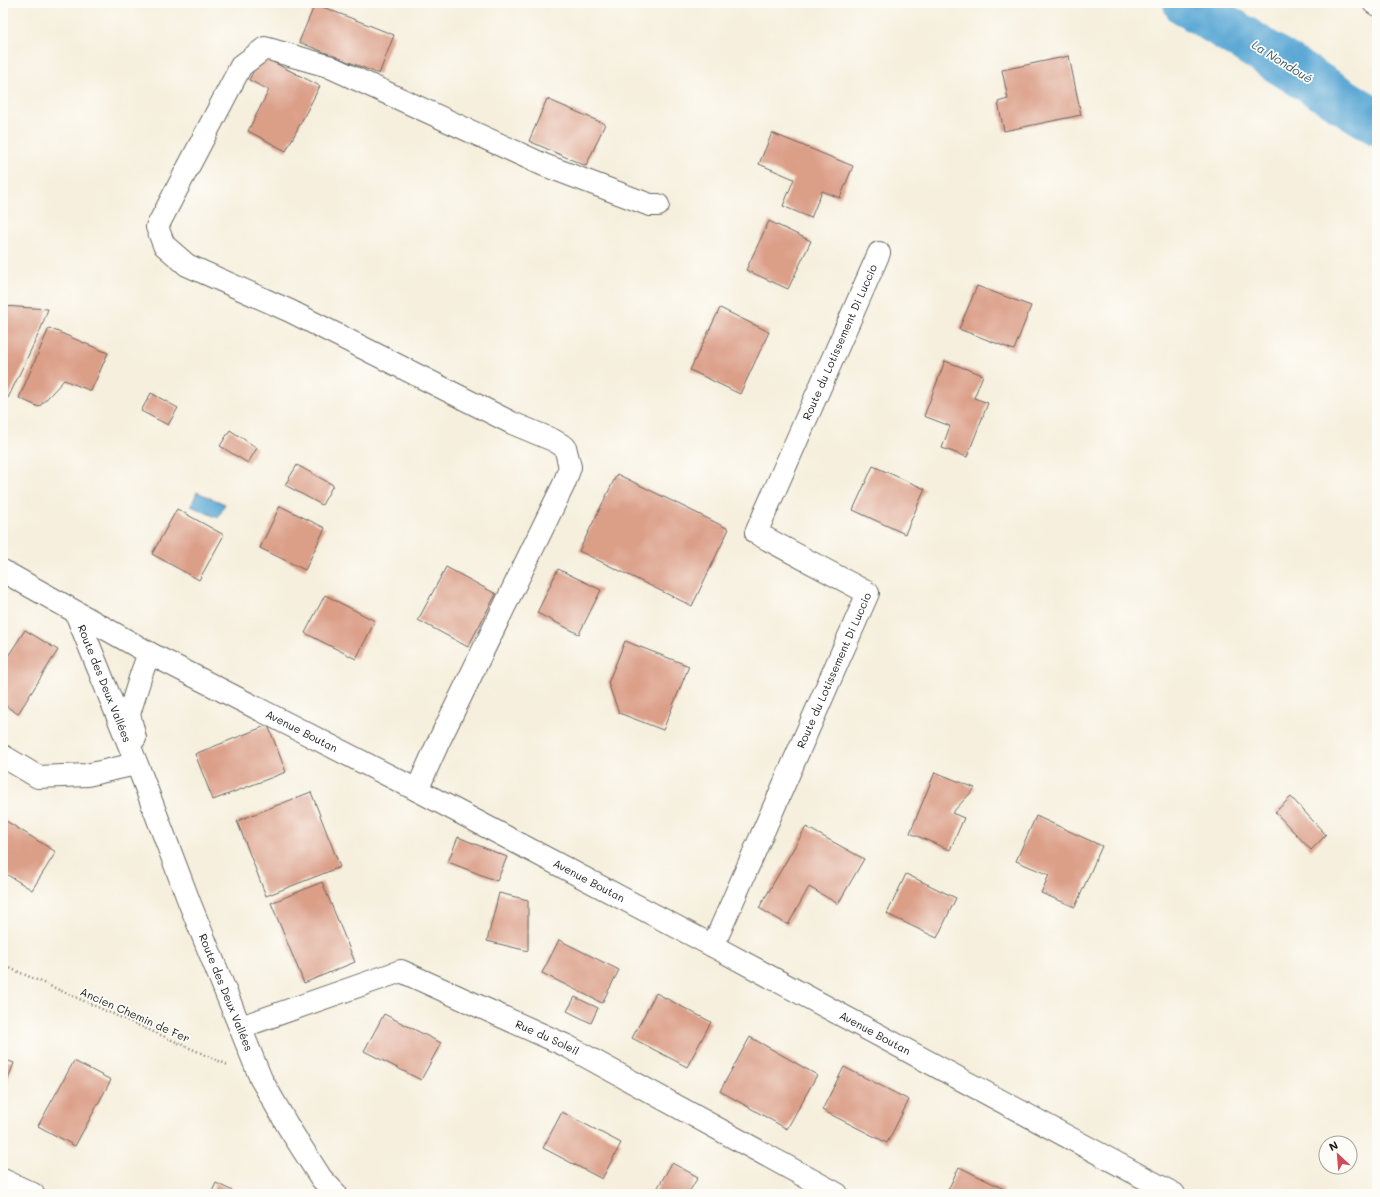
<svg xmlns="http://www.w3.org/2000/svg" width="1380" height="1197" font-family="Mali,sans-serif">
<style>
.water{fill:#5da9d5;stroke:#3c6278}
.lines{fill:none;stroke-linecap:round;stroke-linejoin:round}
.river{stroke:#5da9d5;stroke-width:46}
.building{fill:#db9e87}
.minor-casing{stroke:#686660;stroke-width:24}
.tertiary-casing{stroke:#686660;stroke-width:24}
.path{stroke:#686660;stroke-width:2.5;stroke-dasharray:1 3;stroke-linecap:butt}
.minor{stroke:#fff;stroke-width:22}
.tertiary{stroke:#fff;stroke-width:22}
.labels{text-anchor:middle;stroke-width:3.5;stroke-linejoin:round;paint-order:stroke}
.street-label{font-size:11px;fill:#1c1c1c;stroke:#fdfcf7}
.water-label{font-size:12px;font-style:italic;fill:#395b6f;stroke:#fdfcf7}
</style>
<rect width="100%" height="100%" fill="#fdfcf7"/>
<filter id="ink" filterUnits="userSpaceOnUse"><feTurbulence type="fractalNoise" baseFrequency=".025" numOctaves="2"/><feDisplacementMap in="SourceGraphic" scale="8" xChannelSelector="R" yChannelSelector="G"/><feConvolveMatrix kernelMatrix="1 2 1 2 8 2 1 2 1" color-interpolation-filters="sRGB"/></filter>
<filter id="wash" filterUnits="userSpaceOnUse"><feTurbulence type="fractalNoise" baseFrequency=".012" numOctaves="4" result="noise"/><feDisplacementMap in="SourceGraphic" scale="16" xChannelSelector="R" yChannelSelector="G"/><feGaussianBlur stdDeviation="0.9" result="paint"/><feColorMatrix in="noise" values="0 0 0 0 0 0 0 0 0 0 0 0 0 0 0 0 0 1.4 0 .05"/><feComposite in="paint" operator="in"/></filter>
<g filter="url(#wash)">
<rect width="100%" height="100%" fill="#f6efdd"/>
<!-- water -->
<path class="water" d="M197,492L225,504L218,518L191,506Z"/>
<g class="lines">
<!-- river -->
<path class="river" d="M1186,3L1377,122"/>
</g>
<g id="blocks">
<!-- building -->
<path class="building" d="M315,4L394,35L379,74L299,42Z
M261,56L320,86L286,151L248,131L269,90L249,80Z
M1069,56L1081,115L1004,131L998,102L1008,99L1002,70Z
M547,99L605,124L586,166L529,141Z
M772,133L853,166L840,198L822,191L811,218L783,206L794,179L759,164Z
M769,221L811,241L788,289L746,270Z
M977,286L1031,306L1014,350L959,329Z
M3,306L48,309L40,331L8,398L3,396Z
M720,308L769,332L740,394L690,370Z
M49,328L108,353L91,391L64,380L39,407L19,398Z
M945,361L983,375L974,398L988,403L967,457L942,448L950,426L924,416Z
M151,393L178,408L168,425L141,411Z
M230,430L257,448L248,463L220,446Z
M297,465L333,485L322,505L285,485Z
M873,466L925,489L905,534L853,510Z
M617,474L729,529L692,606L579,551Z
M280,506L325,528L305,570L260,548Z
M177,509L224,535L199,580L152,554Z
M446,567L496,594L468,647L418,620Z
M558,569L601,590L579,634L537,613Z
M325,595L375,621L356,659L305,633Z
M25,630L58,650L18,714L3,704V664Z
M625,641L689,666L663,730L619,713L608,683Z
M268,725L286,772L213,800L195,754Z
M935,772L975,788L952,813L964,818L950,850L910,833Z
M311,792L340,867L266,896L237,821Z
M1291,797L1326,835L1311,850L1275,812Z
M1036,816L1102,846L1075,907L1041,893L1049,875L1016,861Z
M3,819L56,852L32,890L3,872Z
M806,827L864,859L838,904L809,887L788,925L759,908Z
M458,837L507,857L497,881L448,862Z
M906,874L956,898L937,938L887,914Z
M322,882L355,962L304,983L271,903Z
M499,893L528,900V951L487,941Z
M559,940L619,970L602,1003L542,973Z
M656,993L711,1022L687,1067L632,1038Z
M575,997L598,1008L591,1023L567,1011Z
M384,1014L441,1043L421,1080L364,1051Z
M750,1037L817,1075L787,1129L720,1091Z
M3,1059L14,1063L3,1092Z
M74,1061L111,1080L75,1146L38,1126Z
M844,1067L909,1100L887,1143L822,1110Z
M562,1112L621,1143L602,1179L543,1148Z
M672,1163L698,1177L688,1194H654Z
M959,1167L1004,1189L1002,1194H946Z
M216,1183L239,1194H211Z"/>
</g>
</g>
<g filter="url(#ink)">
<use href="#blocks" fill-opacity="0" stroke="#686660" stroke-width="1"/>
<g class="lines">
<!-- minor casing -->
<g class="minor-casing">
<g id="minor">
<path d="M3,756L38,777L87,775L136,764"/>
<path d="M417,790L438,743L564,484L570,467L565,447L553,440L512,423L290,311L187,265L164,245L157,227L241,66L265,48L328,66L544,165L650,205H658"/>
<path id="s1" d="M713,946L868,593L756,533L879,253"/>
<path id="s2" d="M241,1027L401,971L567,1046L837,1194"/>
<path d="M3,1180L33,1194"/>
</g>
</g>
<!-- tertiary casing -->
<g class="tertiary-casing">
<g id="tertiary">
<path d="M1374,3L1377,5"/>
<path id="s3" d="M3,571L149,653L417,790L713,946L1174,1194"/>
<path id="s4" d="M76,613L142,777L190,904L261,1079L289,1128L321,1178L336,1194"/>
<path d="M135,738L129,714L141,675L149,653"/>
</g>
</g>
<!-- path -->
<path class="path" d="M3,965L228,1065"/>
<!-- minor -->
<use href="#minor" class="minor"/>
<!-- tertiary -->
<use href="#tertiary" class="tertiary"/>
</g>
</g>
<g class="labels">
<!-- street labels -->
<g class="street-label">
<text dy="4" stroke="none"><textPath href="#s1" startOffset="721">Route du Lotissement Di Luccio</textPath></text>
<text dy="4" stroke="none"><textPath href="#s1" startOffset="301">Route du Lotissement Di Luccio</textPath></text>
<text dy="4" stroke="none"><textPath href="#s4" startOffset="76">Route des Deux Vallées</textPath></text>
<text dy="4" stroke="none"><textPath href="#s3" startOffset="339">Avenue Boutan</textPath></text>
<text dy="4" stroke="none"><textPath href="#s3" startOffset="663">Avenue Boutan</textPath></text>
<text dy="4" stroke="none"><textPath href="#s4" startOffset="408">Route des Deux Vallées</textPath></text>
<text transform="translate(135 1015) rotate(24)" y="4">Ancien Chemin de Fer</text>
<text dy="4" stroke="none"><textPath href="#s3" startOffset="987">Avenue Boutan</textPath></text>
<text dy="4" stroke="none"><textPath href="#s2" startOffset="330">Rue du Soleil</textPath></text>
</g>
<!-- water labels -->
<g class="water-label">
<text transform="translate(1282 62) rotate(32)" y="4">La Nondoué</text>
</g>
</g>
<!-- margin -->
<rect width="1380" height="1197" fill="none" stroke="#fdfcf7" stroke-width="16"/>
<!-- north arrow -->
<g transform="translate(1338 1155) rotate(334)"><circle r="19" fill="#fdfcf7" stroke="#a3a29f"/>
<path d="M0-3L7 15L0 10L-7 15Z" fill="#d1495b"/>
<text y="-6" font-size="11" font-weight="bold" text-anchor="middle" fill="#1c1c1c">N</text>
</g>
</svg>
